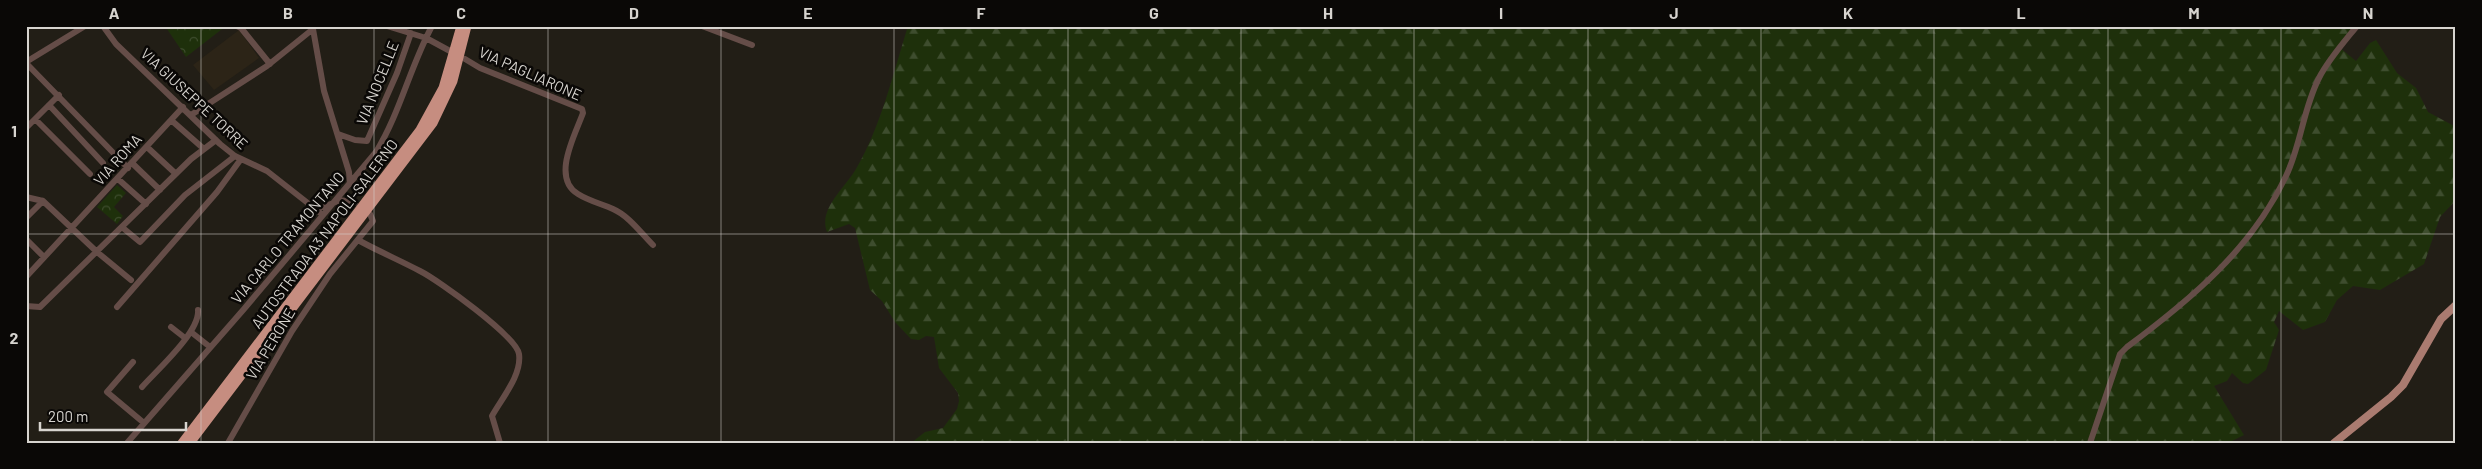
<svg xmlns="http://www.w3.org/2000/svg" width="2482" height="469" font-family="Barlow,sans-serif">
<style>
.built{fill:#2c2417}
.forest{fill:url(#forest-firs)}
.park{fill:url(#park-crowns)}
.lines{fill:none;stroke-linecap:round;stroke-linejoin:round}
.minor{stroke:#654d48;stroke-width:6}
.major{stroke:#aa7b70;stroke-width:8}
.highway{stroke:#c68d80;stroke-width:9}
.grid{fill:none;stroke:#d7d4cf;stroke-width:1;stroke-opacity:0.55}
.labels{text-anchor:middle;stroke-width:5;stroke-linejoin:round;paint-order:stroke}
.street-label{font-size:15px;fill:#d7d4cf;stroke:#0a0806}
.neatline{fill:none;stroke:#d7d4cf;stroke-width:2}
.grid-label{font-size:16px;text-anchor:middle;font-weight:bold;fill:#d7d4cf}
</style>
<defs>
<pattern id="forest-firs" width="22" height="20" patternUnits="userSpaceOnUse" patternTransform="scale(1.25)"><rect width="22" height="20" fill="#1e300b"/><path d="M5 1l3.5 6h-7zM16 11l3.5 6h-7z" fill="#3e4d2e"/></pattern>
<pattern id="park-crowns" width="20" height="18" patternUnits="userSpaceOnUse" patternTransform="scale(1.25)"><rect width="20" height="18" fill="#1e300b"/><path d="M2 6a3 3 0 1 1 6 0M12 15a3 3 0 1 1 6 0" fill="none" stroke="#3e4d2e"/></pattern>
</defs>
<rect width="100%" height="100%" fill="#221e16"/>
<!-- built -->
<path class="built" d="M239,30L259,58L214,90L193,65Z"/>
<!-- forest -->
<path class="forest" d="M908,26H2355L2339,47L2356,61L2370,43L2376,40L2397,73L2416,88L2428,112L2456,127V200L2440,217L2424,264L2380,290L2353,286L2337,300L2325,322L2303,330L2279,311L2274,322L2279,330L2266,370L2248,384L2243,383L2232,373L2227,381L2214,386L2244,435L2228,443H911L925,432L943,428L957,409L959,401L958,393L939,368L934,337L926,336L919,340L911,339L895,322L882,301L870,290L855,228L849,224L827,232C818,209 845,188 856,169C881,126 893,74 908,26Z"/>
<!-- park -->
<path class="park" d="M165,26H226L186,57Z
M117,185L126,193L114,207L123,216L117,224L97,207Z"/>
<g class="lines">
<!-- minor -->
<path class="minor" d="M103,26L116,44L220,144L235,156L267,171L323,215
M237,26L241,28L270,64
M387,26L426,38L450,51
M702,26L752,45
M313,29L324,91L349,172L350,184
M465,59L480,68L582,109L583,113C575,135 551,178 578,194C589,201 602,204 613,209C629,216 641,233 653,245
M26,62L85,26
M26,63L128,168
M49,105L103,163
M191,115L267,66L313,29
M35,119L90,174
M171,120L204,149
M26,128L59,95
M338,134L355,140L367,141L397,73L411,33
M147,147L176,174
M132,163L160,190
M118,179L146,204
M26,197L43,201L97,252L131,280
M315,207H324L340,200L355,203
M26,218L43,201
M123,228L140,242L185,195L235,156
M26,239L44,257
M358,240C378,251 399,260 420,271C438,280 516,336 519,354C522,375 502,398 492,416L500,443
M26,277L183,107
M26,306L40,307L191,159L216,140
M117,307L217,192L241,159
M171,327L185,338
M191,332L210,347
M133,362L107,392L144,423
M142,387C157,370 200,332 198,310
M127,443L244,309L376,152C400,113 410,67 432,26
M228,443L292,331L330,274L373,221L370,214
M2090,443L2120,354L2127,347C2190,300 2252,249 2286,176C2301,145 2303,109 2319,78C2328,60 2344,42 2357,26"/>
<!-- major -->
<path class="major" d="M2334,443L2391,397L2403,385L2441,319L2456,305"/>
<!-- highway -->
<path class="highway" d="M182,443L420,130L443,88L461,26
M190,443L433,123L453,81L467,26"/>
</g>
<!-- grid -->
<path class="grid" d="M201,26V443M374,26V443M548,26V443M721,26V443M894,26V443M1068,26V443M1241,26V443M1414,26V443M1588,26V443M1761,26V443M1934,26V443M2108,26V443M2281,26V443M26,234H2456"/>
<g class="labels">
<!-- street labels -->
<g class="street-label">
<text transform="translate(530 74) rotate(24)" y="5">VIA PAGLIARONE</text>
<text transform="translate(378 83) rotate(-68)" y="5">VIA NOCELLE</text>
<text transform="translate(194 99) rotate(43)" y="5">VIA GIUSEPPE TORRE</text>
<text transform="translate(118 160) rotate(-48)" y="5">VIA ROMA</text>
<text transform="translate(325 234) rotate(-53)" y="5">AUTOSTRADA A3 NAPOLI-SALERNO</text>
<text transform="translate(288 238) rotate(-50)" y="5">VIA CARLO TRAMONTANO</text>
<text transform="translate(271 344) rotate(-59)" y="5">VIA PERONE</text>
</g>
</g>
<!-- border -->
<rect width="2482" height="469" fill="none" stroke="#0a0806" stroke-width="55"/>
<!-- scale -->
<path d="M40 422v8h146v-8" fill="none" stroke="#d7d4cf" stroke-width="2.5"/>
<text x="48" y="422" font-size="15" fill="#d7d4cf" stroke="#0a0806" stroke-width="4" paint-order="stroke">200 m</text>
<rect x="28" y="28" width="2426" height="414" class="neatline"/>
<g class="grid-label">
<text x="114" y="19">A</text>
<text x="288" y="19">B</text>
<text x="461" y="19">C</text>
<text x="634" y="19">D</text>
<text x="808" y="19">E</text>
<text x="981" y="19">F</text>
<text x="1154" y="19">G</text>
<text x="1328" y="19">H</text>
<text x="1501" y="19">I</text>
<text x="1674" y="19">J</text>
<text x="1848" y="19">K</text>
<text x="2021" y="19">L</text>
<text x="2194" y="19">M</text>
<text x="2368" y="19">N</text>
<text x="14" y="137">1</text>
<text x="14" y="344">2</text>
</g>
</svg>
